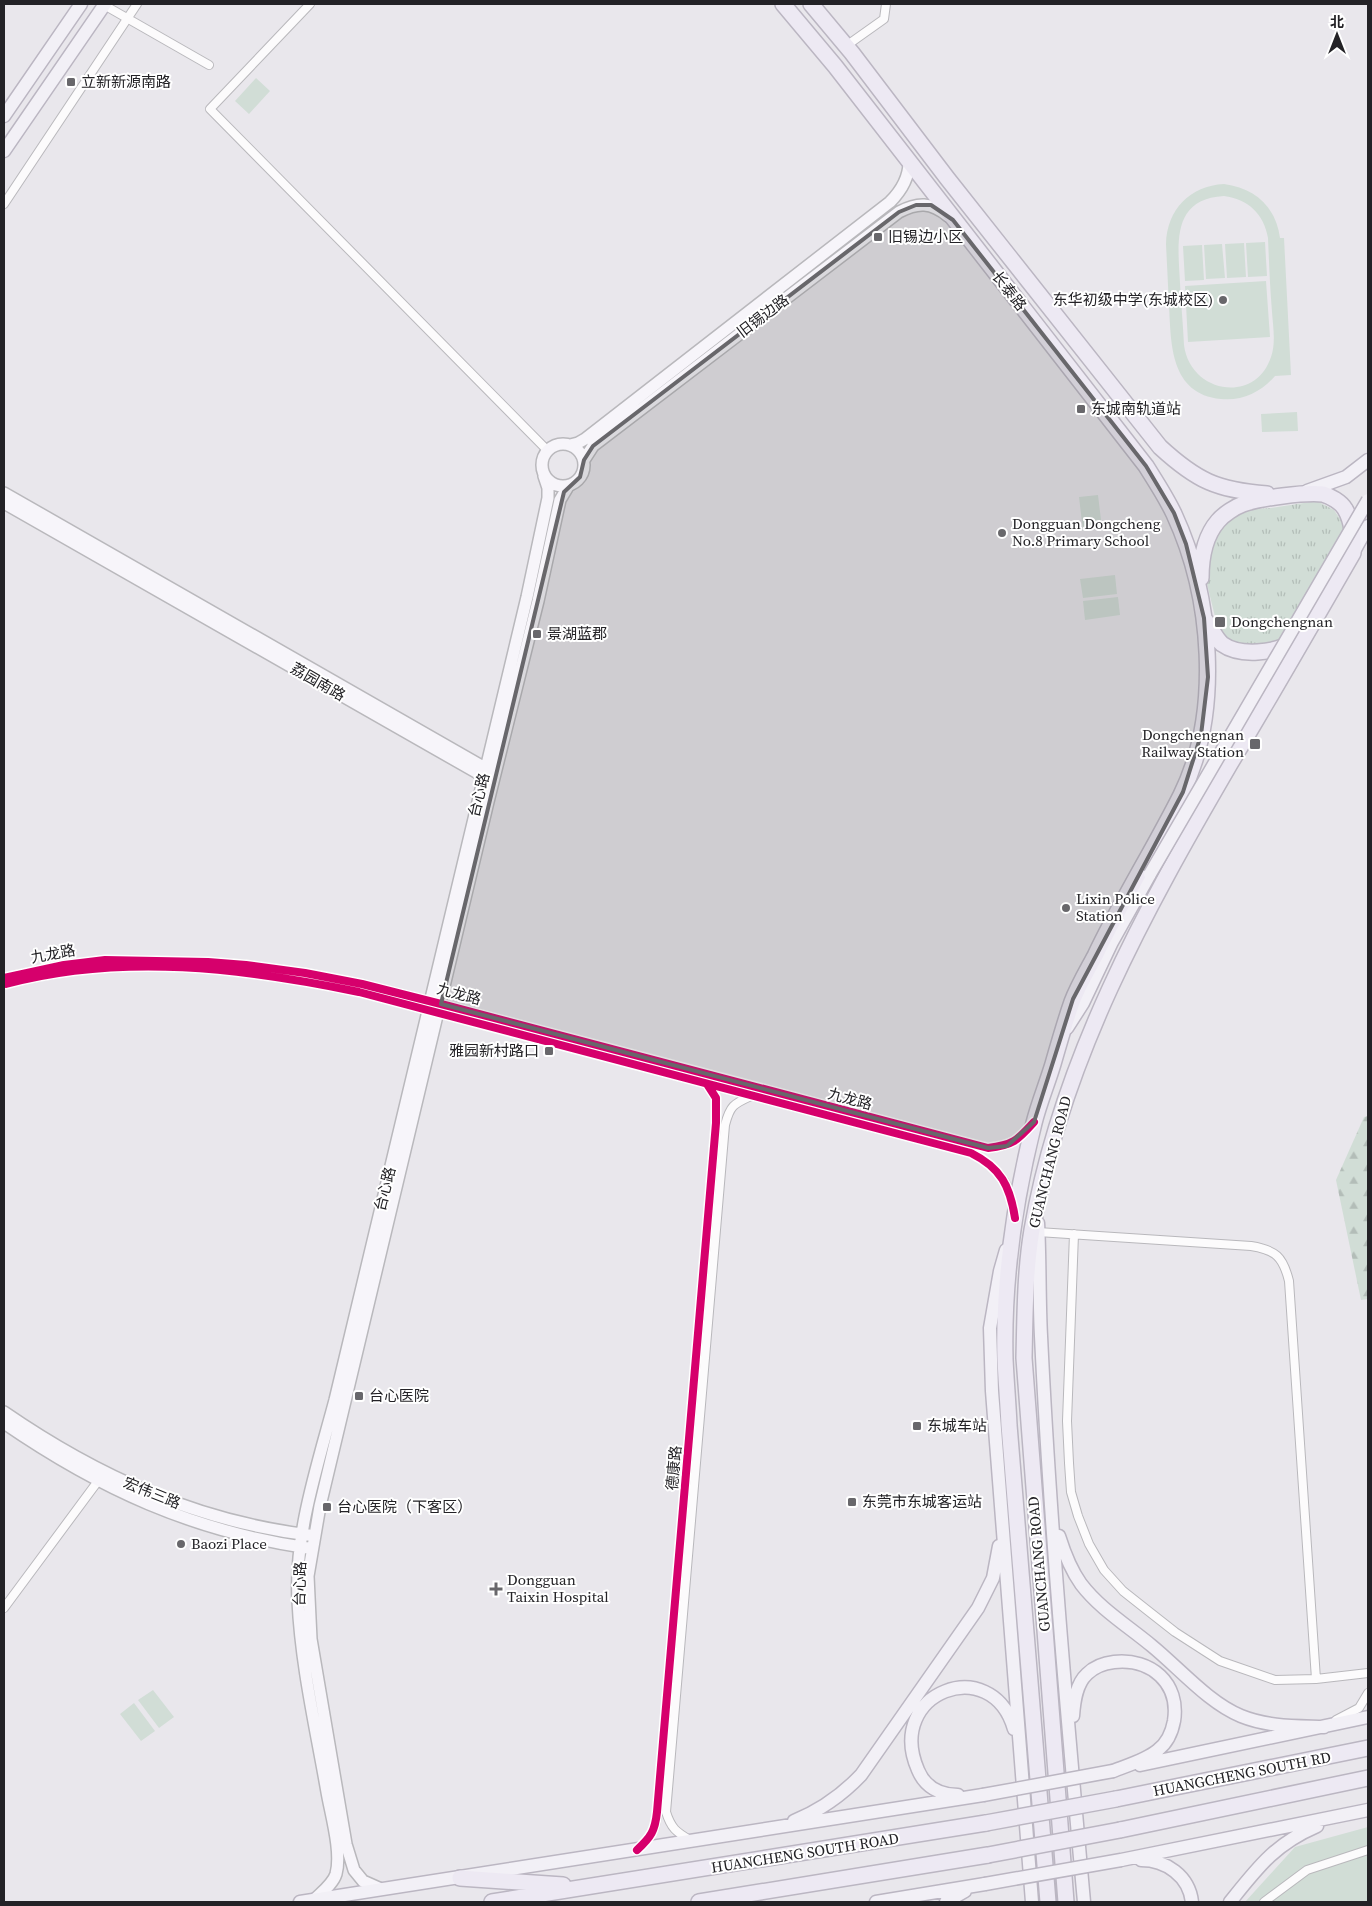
<svg xmlns="http://www.w3.org/2000/svg" width="1372" height="1906" font-family="'Source Serif 4','Noto Sans SC',serif">
<style>
.grass{fill:url(#grass-tufts)}
.forest{fill:url(#forest-firs)}
.green{fill:#d1ddd6;fill-rule:evenodd}
.lines{fill:none;stroke-linecap:round;stroke-linejoin:round}
.street-casing{stroke:#b9b8bc;stroke-width:10}
.secondary-casing{stroke:#b9b8bc;stroke-width:14}
.primary-casing{stroke:#bbb6c2;stroke-width:15}
.highway-casing{stroke:#bbb6c2;stroke-width:18}
.street{stroke:#fcfbfc;stroke-width:8}
.secondary{stroke:#f7f5fa;stroke-width:11}
.primary{stroke:#f2f0f6;stroke-width:12}
.highway{stroke:#ede9f3;stroke-width:15}
.primary-bridge-casing{stroke:#bbb6c2;stroke-width:15;stroke-linecap:butt}
.highway-bridge-casing{stroke:#bbb6c2;stroke-width:18;stroke-linecap:butt}
.primary-bridge{stroke:#f2f0f6;stroke-width:12}
.highway-bridge{stroke:#ede9f3;stroke-width:15}
.cycleway-casing{stroke:#fff;stroke-width:11}
.cycleway{stroke:#d6006c;stroke-width:8}
.marked{fill:#68676b;fill-opacity:0.2;stroke:#68676b;stroke-width:4;stroke-linejoin:round}
.poi-dot{fill:#68676b;stroke:#fff;stroke-width:2}
.labels{text-anchor:middle;stroke-width:4;stroke-linejoin:round;paint-order:stroke}
.poi-label{font-size:15px;fill:#232226;stroke:#fff;text-anchor:start}
.street-label{font-size:15px;fill:#232226;stroke:#fff}
</style>
<defs>
<pattern id="grass-tufts" width="24" height="20" patternUnits="userSpaceOnUse" patternTransform="scale(1.25)"><rect width="24" height="20" fill="#d1ddd6"/><path d="M3 7l-1-3M5 7V3M7 7l1-3M15 17l-1-3M17 17v-4M19 17l1-3" fill="none" stroke="#b3bdb8"/></pattern>
<pattern id="forest-firs" width="22" height="20" patternUnits="userSpaceOnUse" patternTransform="scale(1.25)"><rect width="22" height="20" fill="#d1ddd6"/><path d="M5 1l3.5 6h-7zM16 11l3.5 6h-7z" fill="#b3bdb8"/></pattern>
</defs>
<rect width="100%" height="100%" fill="#e9e7ec"/>
<!-- grass -->
<path class="grass" d="M1317,501L1334,510L1342,522L1349,541L1344,559L1308,625L1295,637L1254,647L1235,645L1220,637L1207,584L1205,563L1212,538L1229,520L1244,510L1271,508Z"/>
<!-- forest -->
<path class="forest" d="M1368,1116V1299L1361,1300L1336,1180L1364,1117Z"/>
<!-- green -->
<path class="green" d="M256,78L270,91L249,114L235,101Z
M1224,184C1255,188 1276,207 1280,238H1284L1291,375L1275,376C1261,392 1243,401 1221,399C1170,394 1171,344 1169,305C1168,285 1167,264 1166,244C1167,209 1190,186 1224,184ZM1224,196C1248,199 1264,214 1268,238C1269,263 1270,287 1272,312C1273,326 1276,343 1271,357C1255,405 1190,393 1184,345C1183,324 1181,304 1180,283C1178,244 1171,199 1224,196Z
M1265,242L1267,276L1248,277L1246,243Z
M1244,243L1246,277L1227,278L1225,244Z
M1222,244L1225,278L1206,279L1204,245Z
M1202,245L1204,280L1185,281L1183,246Z
M1266,281L1270,337L1188,342L1185,286Z
M1297,412L1298,431L1262,432L1261,414Z
M1098,495L1102,528L1083,531L1079,497Z
M1115,575L1117,594L1083,598L1080,579Z
M1118,597L1120,615L1085,620L1083,601Z
M153,1690L174,1717L159,1728L138,1700Z
M134,1703L155,1731L141,1741L120,1714Z
M1368,1827V1902H1245L1295,1847Z"/>
<g class="lines">
<!-- street casing -->
<g class="street-casing">
<path id="street" d="M310,4L210,109L547,450
M104,5L209,65
M846,46L884,19L886,4
M4,204L137,4
M1013,1204C1009,1179 992,1164 971,1153L359,992C243,968 122,953 6,984L4,978L64,965L105,960L208,962L246,965L305,973L362,984L441,1004L988,1148C1009,1146 1016,1142 1031,1126
M1038,1232L1251,1246C1276,1250 1283,1257 1289,1281L1316,1679
M1074,1234L1067,1421L1069,1463L1071,1492L1078,1516L1089,1544L1104,1570L1123,1591L1147,1610L1175,1632L1220,1661L1275,1680L1316,1679L1368,1673
M4,1608L101,1477
M1336,1720L1359,1708L1368,1693
M690,1840C676,1832 671,1828 666,1812L725,1125C730,1106 733,1104 751,1096
M639,1848C657,1832 657,1821 659,1798L716,1123V1098L707,1084
M1264,1902L1307,1870L1368,1850"/>
</g>
<!-- secondary casing -->
<g class="secondary-casing">
<path id="secondary" d="M542 465a21 21 0 1 1 42 0a21 21 0 1 1-42 0Z
M570,445L578,443L585,439L890,202C901,191 909,178 909,162
M584,460L593,446L899,212C918,202 931,202 948,216
M4,493L492,772
M4,503L490,780
M4,1412C97,1476 196,1521 309,1535
M4,1423C100,1489 192,1531 308,1548
M381,1889L363,1881L354,1870L346,1844L311,1639L308,1576L320,1506L488,802L538,601L560,500L569,485
M314,1900C321,1893 333,1884 336,1874C342,1852 331,1815 327,1792C316,1729 301,1665 298,1601C294,1534 318,1464 335,1400L527,597L548,498V488L544,476"/>
</g>
<!-- primary casing -->
<g class="primary-casing">
<path id="primary" d="M4,116L81,4
M4,151L105,4
M1307,491L1346,477L1368,460
M1353,553L1368,526
M1067,1028L1083,1003L1112,942L1150,874
M1038,1223C1040,1260 1039,1298 1041,1336C1050,1525 1067,1714 1084,1902
M1006,1250L1000,1271L990,1328L992,1391L1032,1902
M1059,1536C1064,1552 1071,1570 1081,1584C1100,1609 1128,1626 1152,1646C1180,1669 1209,1703 1241,1716C1268,1727 1296,1726 1324,1727
M1073,1716C1074,1702 1076,1684 1087,1674C1094,1667 1105,1663 1114,1662C1151,1658 1180,1683 1174,1721C1172,1732 1167,1743 1158,1750C1146,1760 1128,1765 1113,1771
M1140,1765L1368,1717
M958,1795C940,1795 925,1787 918,1770C884,1692 992,1652 1014,1729
M794,1821C821,1810 841,1796 861,1775L978,1608L993,1578L999,1546
M1121,1860L1368,1810
M1141,1860C1166,1860 1189,1876 1192,1902
M300,1902L983,1795
M876,1902L985,1884
M946,1902L965,1891
M1230,1902C1258,1867 1275,1844 1317,1826"/>
</g>
<!-- highway casing -->
<g class="highway-casing">
<path id="highway" d="M783,4L835,66L1146,466C1156,482 1166,497 1174,514C1212,596 1222,712 1181,795C1154,849 1121,901 1095,956C1087,971 1078,986 1072,1002C1065,1022 1059,1043 1053,1064C1047,1084 1039,1103 1034,1123C1015,1199 1003,1280 1005,1359C1006,1381 1008,1403 1009,1425L1048,1902
M811,4L852,53L947,178L1160,447C1197,481 1217,490 1267,494
M1206,621C1211,628 1216,639 1222,644C1240,657 1275,653 1293,642
M1116,1799L1368,1748
M1120,1830L1368,1778
M460,1878L563,1885
M492,1902L986,1823
M699,1902L988,1855
M1066,1902L1024,1358C1025,1315 1025,1272 1032,1230C1061,1061 1145,910 1230,764C1272,694 1312,624 1353,553C1353,538 1353,522 1345,509C1341,502 1330,496 1323,494C1305,492 1260,498 1243,504C1235,507 1224,514 1218,521C1205,536 1201,559 1201,578"/>
</g>
<!-- street -->
<use href="#street" class="street"/>
<!-- secondary -->
<use href="#secondary" class="secondary"/>
<!-- primary -->
<use href="#primary" class="primary"/>
<!-- highway -->
<use href="#highway" class="highway"/>
<!-- primary-bridge casing -->
<g class="primary-bridge-casing">
<path id="primary-bridge" d="M1150,874L1368,500
M983,1795L1113,1771
M985,1884L1121,1860"/>
</g>
<!-- highway-bridge casing -->
<g class="highway-bridge-casing">
<path id="highway-bridge" d="M986,1823L1116,1799
M988,1855L1120,1830"/>
</g>
<!-- primary-bridge -->
<use href="#primary-bridge" class="primary-bridge"/>
<!-- highway-bridge -->
<use href="#highway-bridge" class="highway-bridge"/>
<!-- cycleway casing -->
<g class="cycleway-casing">
<path id="cycleway" d="M1015,1218C1010,1186 1001,1168 971,1153L359,992C243,968 122,953 6,984L4,978L64,965L105,960L208,962L246,965L305,973L362,984L441,1004L988,1148C1013,1145 1017,1141 1034,1122
M637,1850C651,1837 655,1831 657,1812L716,1123V1098L707,1084"/>
</g>
<!-- cycleway -->
<use href="#cycleway" class="cycleway"/>
</g>
<!-- marked area -->
<path class="marked" d="M916,205H931L953,220L1146,466L1174,513L1186,544L1204,618L1208,677L1201,735L1183,792L1073,999L1034,1122L1007,1146L988,1148L441,1004L564,492L580,477L584,460L593,446L899,212Z"/>
<!-- markers -->
<g class="poi-dot">
<rect x="66" y="77" width="10" height="10" rx="2.5"/>
<rect x="873" y="232" width="10" height="10" rx="2.5"/>
<circle cx="1223" cy="300" r="5"/>
<rect x="1076" y="404" width="10" height="10" rx="2.5"/>
<circle cx="1002" cy="533" r="5"/>
<rect x="1214" y="616" width="12" height="12" rx="2.5"/>
<rect x="532" y="629" width="10" height="10" rx="2.5"/>
<rect x="1249" y="738" width="12" height="12" rx="2.5"/>
<circle cx="1066" cy="908" r="5"/>
<rect x="544" y="1046" width="10" height="10" rx="2.5"/>
<rect x="354" y="1391" width="10" height="10" rx="2.5"/>
<rect x="912" y="1421" width="10" height="10" rx="2.5"/>
<rect x="847" y="1497" width="10" height="10" rx="2.5"/>
<rect x="322" y="1502" width="10" height="10" rx="2.5"/>
<circle cx="181" cy="1544" r="5"/>
<path d="M493.5 1581.5h5v5h5v5h-5v5h-5v-5h-5v-5h5z"/>
</g>
<g class="labels">
<!-- poi labels -->
<g class="poi-label">
<text x="81" y="87">立新新源南路</text>
<text x="888" y="242">旧锡边小区</text>
<text x="1213" y="305" text-anchor="end">东华初级中学(东城校区)</text>
<text x="1091" y="414">东城南轨道站</text>
<text x="1012" y="529">Dongguan Dongcheng<tspan x="1012" dy="17">No.8 Primary School</tspan></text>
<text x="1231" y="627">Dongchengnan</text>
<text x="547" y="639">景湖蓝郡</text>
<text x="1244" y="740" text-anchor="end">Dongchengnan<tspan x="1244" dy="17">Railway Station</tspan></text>
<text x="1076" y="904">Lixin Police<tspan x="1076" dy="17">Station</tspan></text>
<text x="539" y="1056" text-anchor="end">雅园新村路口</text>
<text x="369" y="1401">台心医院</text>
<text x="927" y="1431">东城车站</text>
<text x="862" y="1507">东莞市东城客运站</text>
<text x="337" y="1512">台心医院（下客区）</text>
<text x="191" y="1549">Baozi Place</text>
<text x="507" y="1585">Dongguan<tspan x="507" dy="17">Taixin Hospital</tspan></text>
</g>
<!-- street labels -->
<g class="street-label">
<text transform="translate(1009 291) rotate(52)" y="5">长泰路</text>
<text transform="translate(763 316) rotate(-37)" y="5">旧锡边路</text>
<text transform="translate(318 682) rotate(30)" y="5">荔园南路</text>
<text transform="translate(479 795) rotate(-76)" y="5">台心路</text>
<text transform="translate(53 954) rotate(-10)" y="5">九龙路</text>
<text transform="translate(459 994) rotate(15)" y="5">九龙路</text>
<text transform="translate(850 1099) rotate(15)" y="5">九龙路</text>
<text transform="translate(1050 1162) rotate(-76)" y="5">GUANCHANG ROAD</text>
<text transform="translate(385 1189) rotate(-76)" y="5">台心路</text>
<text transform="translate(674 1468) rotate(-85)" y="5">德康路</text>
<text transform="translate(152 1493) rotate(22)" y="5">宏伟三路</text>
<text transform="translate(1039 1564) rotate(-95)" y="5">GUANCHANG ROAD</text>
<text transform="translate(300 1584) rotate(-89)" y="5">台心路</text>
<text transform="translate(1242 1774) rotate(-11)" y="5">HUANGCHENG SOUTH RD</text>
<text transform="translate(805 1853) rotate(-9)" y="5">HUANCHENG SOUTH ROAD</text>
</g>
</g>
<!-- border -->
<rect width="1372" height="1906" fill="none" stroke="#232226" stroke-width="10"/>
<!-- north arrow -->
<g transform="translate(1337 35)" stroke="#ffffff" stroke-width="4" paint-order="stroke">
<path d="M0-4L9 19L0 12L-9 19Z" fill="#232226"/>
<text y="-8" font-size="14" font-weight="bold" text-anchor="middle" fill="#232226">北</text>
</g>
</svg>
